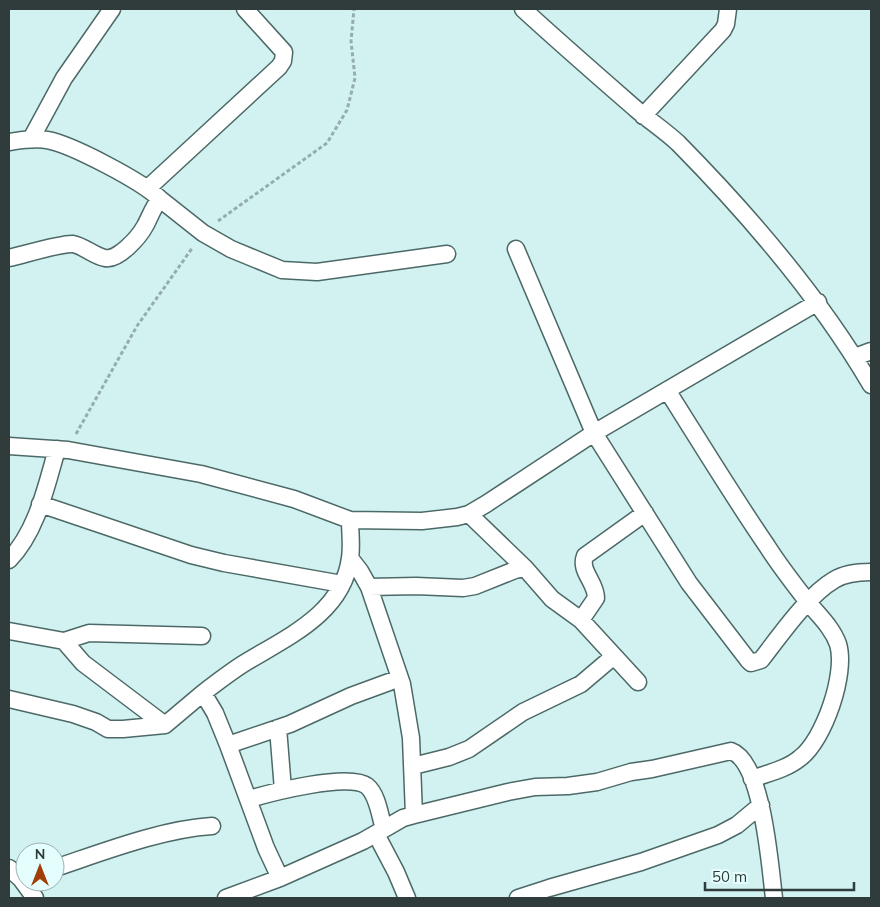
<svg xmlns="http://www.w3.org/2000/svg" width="880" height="907" font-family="Mulish,sans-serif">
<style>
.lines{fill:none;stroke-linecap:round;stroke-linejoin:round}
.minor-casing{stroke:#4c6967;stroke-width:19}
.path{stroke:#95adac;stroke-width:3;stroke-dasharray:4 2.5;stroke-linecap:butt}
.minor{stroke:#fff;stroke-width:16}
</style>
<rect width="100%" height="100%" fill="#d2f2f1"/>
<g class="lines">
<!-- minor casing -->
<g class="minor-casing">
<path id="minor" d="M523,9C560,43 598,76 637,110C650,121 665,131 678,143C750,216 819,296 871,385
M643,116L723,30L726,24L728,9
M31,139L64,78L112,9
M9,142C22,140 34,138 47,140C71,144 143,182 160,199C153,207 150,217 145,226C139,237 118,261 105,258C94,256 84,246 73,244C61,243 23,255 9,258
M148,188L279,67L283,61L284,52L245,9
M160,199L203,233L231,249L282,270L317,272L447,254
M516,249L594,433L689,583L748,660L751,663L761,660C779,637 808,595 834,580C845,573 858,572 871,572
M855,357L871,351
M667,390C700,442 732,495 767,546C779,565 793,583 807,601C818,615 832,627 838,644C847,673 824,740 800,758C787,769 768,773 752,779
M9,446L68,450L201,474L294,499L350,520L422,521L457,517L469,514L486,504L594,433L818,302
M40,504L191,555L224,563L342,584
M469,514L525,568L552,599L581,620L638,682
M350,558L360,571L369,587L402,684L411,738L414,815
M9,560C37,531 46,487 57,449
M369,587L416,586L463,588L475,586L515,570L525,568
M581,620L596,598C596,582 579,571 585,556L645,513
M9,631L64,641L89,633L202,636
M64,641L83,663L165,725
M9,699L73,714L96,722L108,729H123L165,725L203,693
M278,728L283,790
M228,745L290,724L351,696L400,678
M413,766L449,757L469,749L523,712L581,684L614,656
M249,799C270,793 350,772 367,786C378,795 380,817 384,829L403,818L414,815L508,792L535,787L568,786L597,782L631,772L652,769L731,751C763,762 770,867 774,898
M376,834L396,872L407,898
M9,868L21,879L35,898
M55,868C103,852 162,829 212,826
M280,878L266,848L228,745L215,713L203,693C216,683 229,673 243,664C285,638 343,614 350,558C352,546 350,532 350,520
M226,898L280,878L363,841L384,829
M518,898L549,888L641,862L718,835L737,825L761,805"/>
</g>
<!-- path -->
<path class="path" d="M218,221L327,143L347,110L355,78L351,41L354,9
M76,434L137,326L193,247"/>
<!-- minor -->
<use href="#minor" class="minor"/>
</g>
<!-- border -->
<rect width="880" height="907" fill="none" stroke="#2f3c3b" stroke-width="20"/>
<!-- north arrow -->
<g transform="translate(40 867)"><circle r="24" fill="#e4fefd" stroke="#9cb0af"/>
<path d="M0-4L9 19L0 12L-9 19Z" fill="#a13e07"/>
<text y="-8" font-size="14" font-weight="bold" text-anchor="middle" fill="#2f3c3b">N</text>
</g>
<!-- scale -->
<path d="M705 882v8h149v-8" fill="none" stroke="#2f3c3b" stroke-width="2.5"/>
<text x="712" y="882" font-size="15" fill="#2f3c3b" stroke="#e4fefd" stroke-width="4" paint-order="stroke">50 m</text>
</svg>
